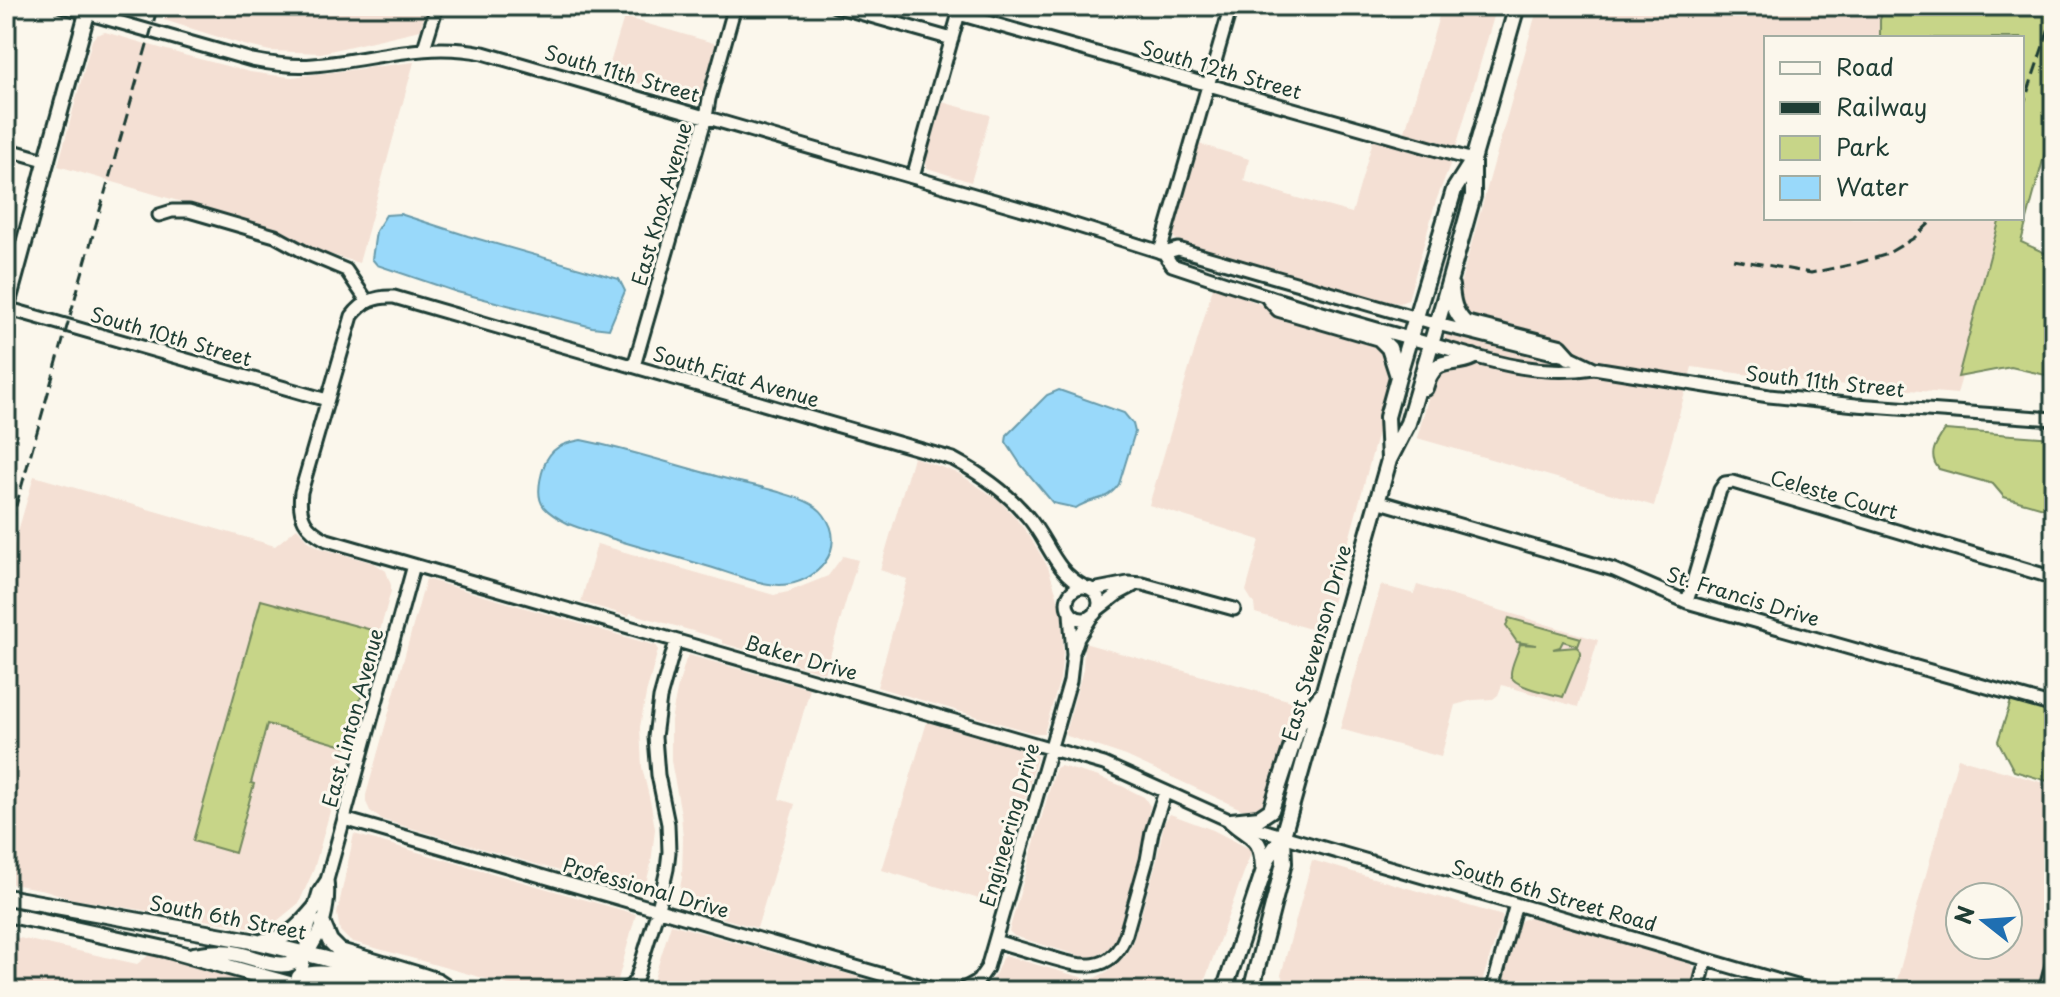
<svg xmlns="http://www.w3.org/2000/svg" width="2060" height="997" font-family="'Playpen Sans',sans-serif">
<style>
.built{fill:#f4e0d4;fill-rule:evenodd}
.green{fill:#c7d588;stroke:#73895e;stroke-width:2}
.water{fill:#99d9fa;stroke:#689bab;stroke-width:2}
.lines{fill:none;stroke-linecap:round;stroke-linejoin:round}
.minor-casing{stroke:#1f3d34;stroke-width:17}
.major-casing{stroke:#1f3d34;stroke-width:20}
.minor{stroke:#fbf7ec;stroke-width:11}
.major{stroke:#fbf7ec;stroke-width:14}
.rail{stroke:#1f3d34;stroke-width:3;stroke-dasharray:12 6;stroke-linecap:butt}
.labels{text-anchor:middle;stroke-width:6;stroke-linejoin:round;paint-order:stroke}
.street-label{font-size:20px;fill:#1f3d34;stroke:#fbf7ec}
</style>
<rect width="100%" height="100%" fill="#fbf7ec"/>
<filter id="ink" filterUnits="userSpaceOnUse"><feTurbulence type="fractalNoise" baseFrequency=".0125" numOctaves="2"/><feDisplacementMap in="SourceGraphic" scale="16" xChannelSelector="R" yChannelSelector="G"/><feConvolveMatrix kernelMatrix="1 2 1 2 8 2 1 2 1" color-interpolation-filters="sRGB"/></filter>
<g filter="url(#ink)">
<!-- built -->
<path class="built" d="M169,6H427L420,30L321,53L270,51L244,45L164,20Z
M1442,6H1497L1456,147H1443L1404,135Z
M1538,6H2054L2022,38H1766V218H2007L1957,394L1787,380L1692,367L1654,506L1417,438Z
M624,17L717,44L702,94L698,99L692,101L607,73Z
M105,32L184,55L250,72L271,75L292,77L414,62L359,263L312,249L278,230L58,166L92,40L96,35Z
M938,101L990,115L971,182L927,168L926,161L924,160Z
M1374,137L1435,154L1451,162L1436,201L1408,300L1405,301L1400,303L1383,301L1185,244L1174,238L1173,230L1196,143L1249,159L1244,181L1297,198L1352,213Z
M1214,284L1277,312L1376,340L1384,348L1390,368L1388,395L1324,633L1255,613L1254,604L1246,591L1260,540L1149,505Z
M913,457L958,473L1000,501L1014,516L1029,535L1048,567L1058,598L1062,616L1063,653L1060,679L1044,733H1033L877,687L907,579L880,570Z
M34,476L275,546L297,528L307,540L320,548L374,563L386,571L391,585V591L314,869L299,903L266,930L73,899L45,890L6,883V573Z
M597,544L774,595L788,592L828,576L843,556L858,560L825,673L722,643V640L717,638L630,613L629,616L581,602Z
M426,579L657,646L658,650L646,694L640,727L642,767L651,805L655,829L651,864L643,895L383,820L370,811L366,802V795Z
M1381,585L1414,594L1417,585L1598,640L1578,707L1502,685L1498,695L1493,699L1473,700L1455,705L1441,757L1340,729Z
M1084,643L1295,702L1263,808L1255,811L1241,809L1126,756L1067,736L1065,733L1083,670Z
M689,655L810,689L779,799L795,804L757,928L677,905L682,877L683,839L681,814L671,761V720L677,690L686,659Z
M927,722L1034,753L1037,757L996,904L882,870Z
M1958,758L2054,786V929L2036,991H1894ZM1960,897H2008V945H1960Z
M1060,766L1096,776L1122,786L1144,797L1150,806L1137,869L1118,936L1108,949L1095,957L1080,956L1014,936L1009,931L1054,774L1056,768Z
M1170,814L1213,830L1252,850L1201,991H983L996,973L1002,958L1006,956L1091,980L1108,971L1125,956L1132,944L1140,918L1156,863L1164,823Z
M354,834L636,914L615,991H530L350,941L340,931L337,914Z
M1312,860L1503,916L1479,991H1293L1281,975Z
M1531,917L1691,963L1696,972L1690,991H1499L1516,927L1522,920Z
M671,924L827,968L906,991H650Z
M6,935L137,964L149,955L154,954L273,988L279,991H6Z"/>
<!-- green -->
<path class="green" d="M1884,6H2054V119L2021,242L2054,257V377L2011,367L1958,377L2000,218H2022V38H1880V20Z
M1945,430L2054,438V511L2004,497L1993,484L1939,469C1927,455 1936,443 1945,430Z
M261,600L379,632L347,747L267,724L251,783L254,784L235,853L193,841Z
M1509,618L1581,638L1578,646L1563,641L1560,647L1553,649L1576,647L1579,649L1581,653L1563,697C1552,694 1512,687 1511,675C1510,667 1518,653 1520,644L1536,645L1517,642L1506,626Z
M2011,701L2054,713V783L2014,771L1998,741Z"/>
<!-- water -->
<path class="water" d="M400,214L468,236L619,279L625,291L609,329L592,327L457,292L377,265L372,259L376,231L386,215Z
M1059,390L1124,413L1133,424L1135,432L1119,484C1106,503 1094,496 1076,508L1053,503L1021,465L1006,442L1007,435L1047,395Z
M581,440C627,449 671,464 716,476C736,482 756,485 775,491C791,496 814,501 824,515C849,548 816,585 780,585C754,584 728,572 703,565C668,554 633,546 598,534C589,531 578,528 569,524C561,520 550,514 544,507C536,497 540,478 544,466C550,448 563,443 581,440Z"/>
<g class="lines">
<!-- minor casing -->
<g class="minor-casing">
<path id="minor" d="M62,6L252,60C272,64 293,67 314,65C374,60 422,41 483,53L1040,214L1164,253L1172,265C1254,293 1336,318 1420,341C1480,357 1530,378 1594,368
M835,6L952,39
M959,14L1473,160
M424,48L437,6
M6,149L48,161
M913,177L961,6
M159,215L172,211H189L275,236L308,254L346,270L367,301
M1160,252L1231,6
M1164,253L1178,249L1437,324L1573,358L1594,368L1769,396L1856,405L2054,419
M6,308L327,400
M634,366L706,117L709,99L735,6
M1377,501L1614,570L1687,602L2054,706
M1085,587C1053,571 1049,541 1027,516C1006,491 981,474 953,459L394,297C376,296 363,301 352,316L301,492C298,517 305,529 327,540L1104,764L1231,821L1814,991
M1067 603a16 16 0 1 1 32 0a16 16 0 1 1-32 0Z
M1092,590L1128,583L1143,584L1234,609
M1687,602L1720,490L1725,483L1733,482L2054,578
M1096,611L1118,594L1133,586
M1074,650L1078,638L1092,616
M344,819L939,991
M995,941C1012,946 1029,951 1045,956C1079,966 1111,977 1126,934L1147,860L1152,832L1165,792
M307,953C323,934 330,905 327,880
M298,983L306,954V937L319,892L327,880L414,565
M628,991L637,977L658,909L667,869L669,852L668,824L658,775L655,737L660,698L676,641
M960,991L978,981L987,968L1070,681L1073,655L1070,613
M1492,991L1516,904
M1698,991L1706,960
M2045,991L2054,957"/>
</g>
<!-- major casing -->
<g class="major-casing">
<path id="major" d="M1451,286C1452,301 1454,312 1465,323L1560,347L1569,357
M1269,298L1279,309L1379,338L1389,348L1398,376
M6,309L89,6
M1425,388C1435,353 1451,368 1473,357
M1389,459L1387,417L1398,377L1454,190L1473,160
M1231,821L1259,818L1271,810L1299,724L1320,697
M1231,821C1252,840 1261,835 1263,867
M6,897L257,942L323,958L440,991
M6,914L165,949L314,991
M322,922L330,941L340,951L423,976L438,981L453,991
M264,941C292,937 297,928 315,908
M194,955C207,953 219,951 233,953C258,957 285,976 306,954
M299,977C339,963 373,996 416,986
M626,991L628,989
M1224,991L1268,858L1283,836
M1251,991L1284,863L1283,836L1286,825L1389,460L1408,423L1444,300L1473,196V160L1517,6"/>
</g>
<!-- minor -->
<use href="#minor" class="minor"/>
<!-- major -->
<use href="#major" class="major"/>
<!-- rail -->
<path class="rail" d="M2022,109L2054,13
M1733,259L1811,273L1854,264L1885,255L1914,238L1935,218
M6,541L158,6"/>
</g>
</g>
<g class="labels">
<!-- street labels -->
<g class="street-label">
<text transform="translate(1221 70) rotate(16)" y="7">South 12th Street</text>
<text transform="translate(622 74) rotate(16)" y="7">South 11th Street</text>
<text transform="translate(662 204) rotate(-74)" y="7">East Knox Avenue</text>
<text transform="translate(171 337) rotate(16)" y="7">South 10th Street</text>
<text transform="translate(736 377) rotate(16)" y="7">South Fiat Avenue</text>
<text transform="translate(1825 382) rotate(6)" y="7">South 11th Street</text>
<text transform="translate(1834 495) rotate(16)" y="7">Celeste Court</text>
<text transform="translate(1743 597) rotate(17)" y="7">St. Francis Drive</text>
<text transform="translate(1317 643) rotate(-74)" y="7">East Stevenson Drive</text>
<text transform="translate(801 658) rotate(16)" y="7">Baker Drive</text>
<text transform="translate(353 718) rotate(-75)" y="7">East Linton Avenue</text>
<text transform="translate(1010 825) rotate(-74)" y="7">Engineering Drive</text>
<text transform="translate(646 888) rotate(16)" y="7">Professional Drive</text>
<text transform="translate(1554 896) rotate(16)" y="7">South 6th Street Road</text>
<text transform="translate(228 918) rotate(11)" y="7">South 6th Street</text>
</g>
</g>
<!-- margin -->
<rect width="2060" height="997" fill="none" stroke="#fbf7ec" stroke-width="32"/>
<rect x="16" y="16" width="2028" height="965" fill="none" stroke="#1f3d34" stroke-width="3" filter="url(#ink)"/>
<!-- legend -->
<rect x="1764" y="36" width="260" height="184" fill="#fbf7ec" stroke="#a3ada2" stroke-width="2"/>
<rect x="1780" y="62" width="40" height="12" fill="#fbf7ec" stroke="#a3ada2" stroke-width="2"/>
<text x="1836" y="76" font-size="24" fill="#1f3d34">Road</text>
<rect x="1780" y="102" width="40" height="12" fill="#1f3d34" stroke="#a3ada2" stroke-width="2"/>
<text x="1836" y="116" font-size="24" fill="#1f3d34">Railway</text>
<rect x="1780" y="136" width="40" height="24" fill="#c7d588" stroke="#a3ada2" stroke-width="2"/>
<text x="1836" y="156" font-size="24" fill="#1f3d34">Park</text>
<rect x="1780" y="176" width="40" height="24" fill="#99d9fa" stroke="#a3ada2" stroke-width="2"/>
<text x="1836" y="196" font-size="24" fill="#1f3d34">Water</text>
<!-- north arrow -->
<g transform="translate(1984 921) rotate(287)"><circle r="38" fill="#fbf7ec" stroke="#a3ada2" stroke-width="2"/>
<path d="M0-6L14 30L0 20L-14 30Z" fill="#1f6fb2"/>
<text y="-12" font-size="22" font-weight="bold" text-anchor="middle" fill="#1f3d34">N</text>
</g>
</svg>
